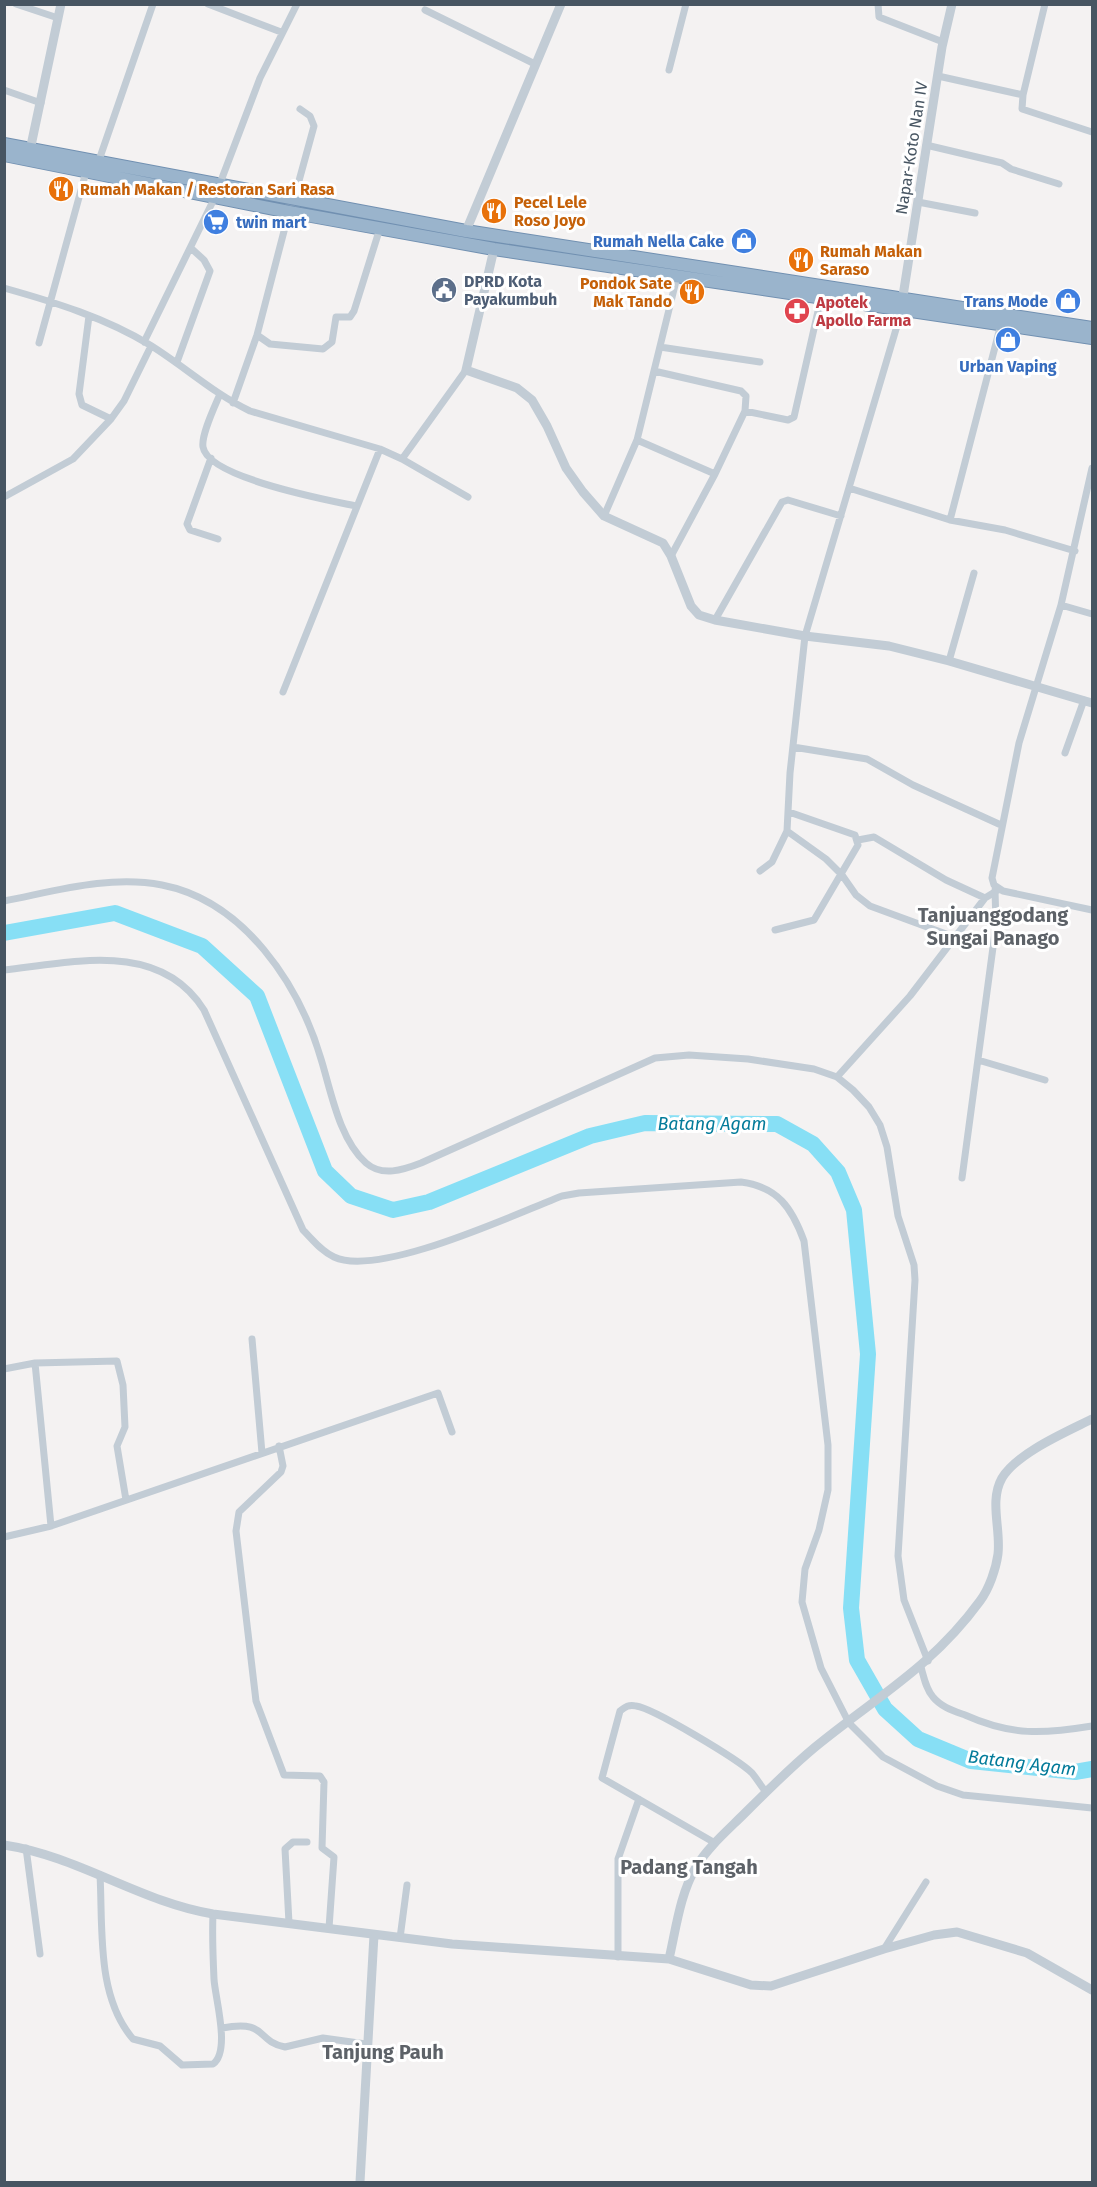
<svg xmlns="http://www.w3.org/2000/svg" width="1097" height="2187" font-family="'Fira Sans',sans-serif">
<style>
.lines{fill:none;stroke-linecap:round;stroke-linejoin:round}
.river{stroke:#87dff5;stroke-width:16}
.trunk-casing{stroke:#7190b1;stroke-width:14}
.minor{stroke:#c2ccd5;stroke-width:7}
.tertiary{stroke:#c2ccd5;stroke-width:9}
.trunk{stroke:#9ab4cc;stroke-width:12}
.labels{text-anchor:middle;stroke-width:6;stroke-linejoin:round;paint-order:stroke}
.street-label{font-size:16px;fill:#475562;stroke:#fff}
.food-label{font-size:16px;font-weight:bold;fill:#c56008;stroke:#fff;text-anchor:start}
.shop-label{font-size:16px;font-weight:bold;fill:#366cbe;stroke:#fff;text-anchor:end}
.service-label{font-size:16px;font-weight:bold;fill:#4e5e75;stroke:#fff;text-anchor:start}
.health-label{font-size:16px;font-weight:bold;fill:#be3a42;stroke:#fff;text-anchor:start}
.water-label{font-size:18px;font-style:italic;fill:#037b9a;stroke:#fff}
.quarter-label{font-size:20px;font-weight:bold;fill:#5d6268;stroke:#fff}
</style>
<rect width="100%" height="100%" fill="#f4f2f2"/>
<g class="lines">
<!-- river -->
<path class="river" d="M4,933L115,913L202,946L257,996L325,1171L351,1196L393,1210L429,1202L590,1136L645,1123L777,1124L813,1144L838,1172L854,1210L868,1354L851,1608L857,1660L885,1709L918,1739L971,1761L1075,1772L1092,1769"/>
<!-- trunk casing -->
<g class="trunk-casing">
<path id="trunk" d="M4,144L466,231L1092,328
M4,155L289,212L494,249L1092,338"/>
</g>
<!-- minor -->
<path class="minor" d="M16,4L58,18
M208,4L281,32
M878,4L879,17L943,42
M1045,4L1023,95L1022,109L1092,132
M425,10L535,64
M669,70L686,4
M938,76L1023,95
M4,90L41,103
M926,145L1002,163L1011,169L1059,184
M98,163L153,4
M219,186L260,78L297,4
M294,199L314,126L310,116L300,109
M918,202L975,213
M4,288C54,302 106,318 150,345C184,366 214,394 250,411L380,449L402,459L466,370
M89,316L79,394L82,405L111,419L124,401L151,346
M257,335L270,344L323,349L332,342L336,317H350L354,311L380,228
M144,342L215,197
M39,343L86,172
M660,347L760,362
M177,362L210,271L204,260L192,249
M654,371L741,391L746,396L745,411
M220,394C215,406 201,435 203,447C208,478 328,500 356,506
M233,403L257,335L289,212
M637,440L715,474
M211,458L187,524L190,530L218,539
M402,459L468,497
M1092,468L1061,605L1019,743L992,878L994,885L1003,891L1092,910
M849,488L950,520L1005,530L1075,551
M4,497L73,459L111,419
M604,516L637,440L677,277
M950,520L1001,324
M671,556L715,474L745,411L788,420L794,417L821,298
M1061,605L1092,614
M715,620L782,502L788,500L841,516
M949,661L974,573
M283,692L380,449
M793,747L867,759L913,785L1001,825
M1065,753L1084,700
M787,831L826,859L842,875L856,895L870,906L957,938
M858,840L874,837L946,880L985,898L998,890
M760,871L772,862L787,831L790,773L805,636L902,309
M4,901C56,891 109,875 162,885C244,901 299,984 321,1059C331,1091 339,1139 366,1163C382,1177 403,1170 421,1163L655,1058L689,1055L748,1059L814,1069L837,1077L853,1090L869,1107L880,1125L887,1147L898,1216L914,1265L915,1280L898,1556L904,1600L928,1661
M775,930L814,920L858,845L855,835L789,812
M4,970C74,962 160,940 204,1010L303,1230C313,1240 321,1251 334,1257C379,1278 515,1214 562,1196L579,1193L741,1182C778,1187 792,1208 804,1241L828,1445V1490L819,1530L805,1569L802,1602L821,1668L849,1723L883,1757L937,1786L963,1795L1092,1808
M978,1060L1045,1080
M837,1077L910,996L985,898
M962,1178L996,925L995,890
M252,1339L262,1453
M35,1363L51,1526
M4,1369L35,1363L117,1361L123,1385L125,1427L117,1446L126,1500
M279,1446L283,1466L281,1472L239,1512L236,1531L256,1701L284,1775L320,1776L324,1782L322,1848L334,1857L329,1928
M4,1537L51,1526L438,1393L452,1432
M921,1667C924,1678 926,1689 933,1697C941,1707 954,1711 965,1715C1012,1736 1043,1734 1092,1726
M715,1843L602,1778L620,1711C625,1707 629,1704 636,1706C653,1708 739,1760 752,1773C757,1779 761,1786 766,1792
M26,1848L40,1954
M100,1875C103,1928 96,1996 133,2039L160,2046L182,2065L213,2064C231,2051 215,1998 214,1979C213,1958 212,1936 213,1914
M289,1923L285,1849L293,1842H307
M400,1938L407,1885
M884,1949L926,1882
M618,1957V1859L639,1799
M222,2028C268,2019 255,2041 285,2047L323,2038L366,2044"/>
<!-- tertiary -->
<path class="tertiary" d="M29,155L61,4
M466,231L561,4
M494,249L466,370L517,388L532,400L547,426L566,468L583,492L604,516L663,543L671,556L691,606L699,615L715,620L805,636L889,646L949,661L1092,703
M903,296L942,47L952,4
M4,1845C78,1856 140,1902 213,1914L452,1944L669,1959L751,1985L771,1986L884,1949L934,1935L957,1932L1027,1953L1092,1990
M669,1959C676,1929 680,1894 696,1867C708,1847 728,1830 745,1813C767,1791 790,1768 814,1748C876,1697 931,1668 980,1601C989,1589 996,1569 998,1554C1001,1529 989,1501 1002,1478C1017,1453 1066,1432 1092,1419
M360,2182L374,1935"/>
<!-- trunk -->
<use href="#trunk" class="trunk"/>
</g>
<!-- icons -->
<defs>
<g id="restaurant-disc" transform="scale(1.35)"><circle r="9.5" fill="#e8710a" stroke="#fff"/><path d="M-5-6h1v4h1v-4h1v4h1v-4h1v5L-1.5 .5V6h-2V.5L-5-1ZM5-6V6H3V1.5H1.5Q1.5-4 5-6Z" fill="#fff"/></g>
<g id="supermarket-disc" transform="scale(1.35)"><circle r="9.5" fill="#3f7fe0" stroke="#fff"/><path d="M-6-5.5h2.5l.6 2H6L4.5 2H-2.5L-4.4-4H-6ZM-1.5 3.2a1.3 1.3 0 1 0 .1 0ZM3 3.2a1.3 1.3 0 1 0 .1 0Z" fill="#fff"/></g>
<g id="shop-disc" transform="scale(1.35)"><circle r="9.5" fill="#3f7fe0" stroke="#fff"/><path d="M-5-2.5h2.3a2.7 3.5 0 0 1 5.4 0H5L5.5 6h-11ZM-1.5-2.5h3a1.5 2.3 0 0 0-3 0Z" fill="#fff"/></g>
<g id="civic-disc" transform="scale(1.35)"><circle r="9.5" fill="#5c6f8a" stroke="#fff"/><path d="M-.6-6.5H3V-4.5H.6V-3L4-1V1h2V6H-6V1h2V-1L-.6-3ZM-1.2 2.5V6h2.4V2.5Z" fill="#fff"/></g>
<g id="pharmacy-disc" transform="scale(1.35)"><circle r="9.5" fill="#e0444e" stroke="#fff"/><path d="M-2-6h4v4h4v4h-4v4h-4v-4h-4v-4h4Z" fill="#fff"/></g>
</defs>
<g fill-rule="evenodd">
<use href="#restaurant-disc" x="61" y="189"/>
<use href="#restaurant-disc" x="494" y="211"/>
<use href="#supermarket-disc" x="216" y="222"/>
<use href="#shop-disc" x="744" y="241"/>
<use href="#restaurant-disc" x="801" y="260"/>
<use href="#civic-disc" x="444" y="290"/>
<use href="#restaurant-disc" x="692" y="292"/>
<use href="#shop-disc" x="1068" y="301"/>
<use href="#pharmacy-disc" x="797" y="311"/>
<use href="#shop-disc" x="1008" y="340"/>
</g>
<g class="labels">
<!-- street labels -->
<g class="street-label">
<text transform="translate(911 148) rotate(-81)" y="6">Napar-Koto Nan IV</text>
</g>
<!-- food labels -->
<g class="food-label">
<text x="80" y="195">Rumah Makan / Restoran Sari Rasa</text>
<text x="514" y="208">Pecel Lele<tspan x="514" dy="18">Roso Joyo</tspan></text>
<text x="820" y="257">Rumah Makan<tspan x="820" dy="18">Saraso</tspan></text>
<text x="672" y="289" text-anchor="end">Pondok Sate<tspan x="672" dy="18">Mak Tando</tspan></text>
</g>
<!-- shop labels -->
<g class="shop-label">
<text x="236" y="228" text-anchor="start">twin mart</text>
<text x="724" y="247">Rumah Nella Cake</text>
<text x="1048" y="307">Trans Mode</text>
<text x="1008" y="372" text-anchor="middle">Urban Vaping</text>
</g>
<!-- service labels -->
<g class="service-label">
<text x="464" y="287">DPRD Kota<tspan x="464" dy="18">Payakumbuh</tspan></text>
</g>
<!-- health labels -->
<g class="health-label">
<text x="816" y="308">Apotek<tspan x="816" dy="18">Apollo Farma</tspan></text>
</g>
<!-- water labels -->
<g class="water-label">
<text x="712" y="1130">Batang Agam</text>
<text transform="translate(1022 1763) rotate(7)" y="6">Batang Agam</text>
</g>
<!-- quarter labels -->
<g class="quarter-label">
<text x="993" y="922">Tanjuanggodang<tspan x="993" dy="23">Sungai Panago</tspan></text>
<text x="689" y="1874">Padang Tangah</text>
<text x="383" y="2059">Tanjung Pauh</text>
</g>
</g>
<!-- border -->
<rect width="1097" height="2187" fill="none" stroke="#475562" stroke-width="12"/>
</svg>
